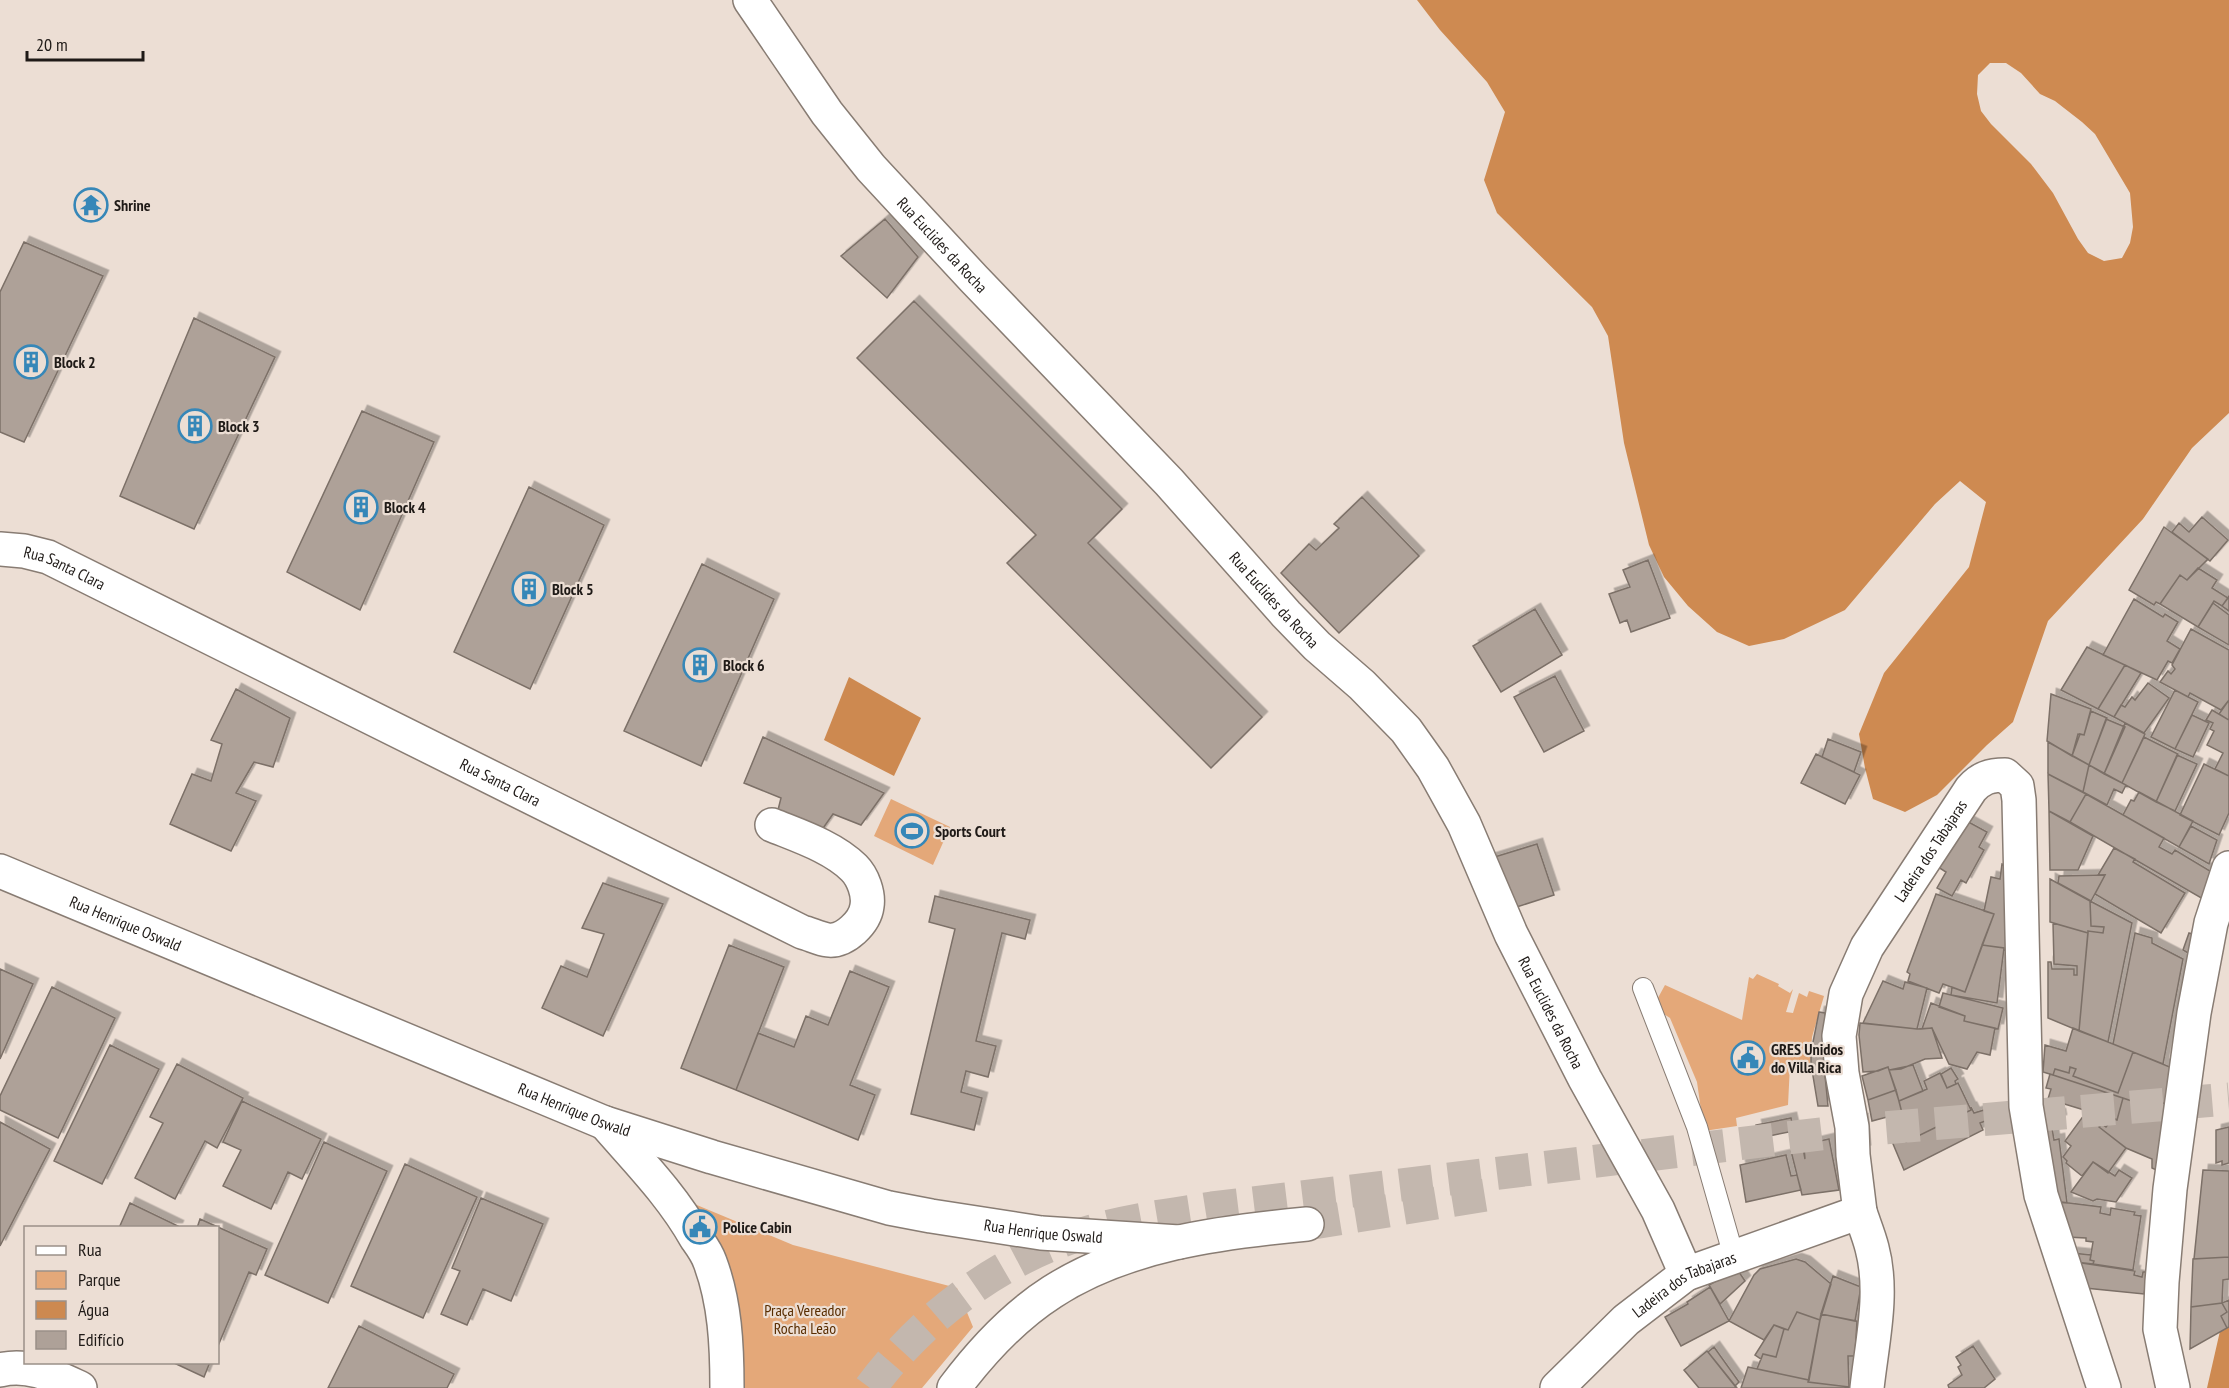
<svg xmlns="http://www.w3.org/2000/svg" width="2229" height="1388" font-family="'PT Sans Narrow',sans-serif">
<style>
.green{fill:#e4a879}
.forest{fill:#ce8a51;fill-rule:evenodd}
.water{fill:#cd8950}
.building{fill:#aea198;stroke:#7c7067;stroke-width:1.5;filter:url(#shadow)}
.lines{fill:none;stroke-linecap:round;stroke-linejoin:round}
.secondary-tunnel{stroke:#c3b7ae;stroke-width:33;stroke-dasharray:33 16;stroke-linecap:butt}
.lane-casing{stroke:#887c73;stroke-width:22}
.street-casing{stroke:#887c73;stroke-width:36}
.secondary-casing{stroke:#887c73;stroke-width:36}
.lane{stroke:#fff;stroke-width:20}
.street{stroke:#fff;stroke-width:33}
.secondary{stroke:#fff;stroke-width:33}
.labels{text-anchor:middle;stroke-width:4.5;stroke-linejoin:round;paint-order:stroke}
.poi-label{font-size:16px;font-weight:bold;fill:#1f1a17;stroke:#ecded4;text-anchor:start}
.street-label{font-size:16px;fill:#1f1a17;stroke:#ecded4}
.park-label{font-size:16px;fill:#592d00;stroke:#ecded4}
</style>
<defs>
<filter id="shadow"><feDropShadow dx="5.5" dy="-5.5" stdDeviation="0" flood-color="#0004"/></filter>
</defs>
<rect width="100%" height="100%" fill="#ecded4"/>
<!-- green -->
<path class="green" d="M891,799L950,827L933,865L874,836Z
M1757,974L1779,984L1778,986L1790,993L1793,989L1786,1012L1793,1013L1799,993L1807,997L1809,991L1824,996L1812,1037L1810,1066L1790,1065L1788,1105L1736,1118L1737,1126L1704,1131L1697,1082L1670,1018L1653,1007L1665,985L1742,1020L1749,977L1753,979Z
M680,1198L793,1245L957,1288L973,1327L922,1388H734Z"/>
<!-- forest -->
<path class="forest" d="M1417,0H2229V413L2192,448L2143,519L2048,621L2013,722L1987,745L1937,795L1905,812L1873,799L1865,768L1859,734L1884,673L1969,567L1986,502L1960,481L1935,504L1845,610L1784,639L1749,646L1717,632L1688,606L1664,577L1649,545L1624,443L1608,336L1592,307L1497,213L1484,180L1505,112L1487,82L1440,30ZM1990,63H2006L2021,73L2040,94L2055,101L2082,122L2095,134L2130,193L2133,227L2130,243L2122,258L2104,261L2088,253L2078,239L2053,193L2031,164L1991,124L1981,111L1977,94L1978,75Z
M2229,1327V1388H2207L2220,1331Z"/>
<!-- water -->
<path class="water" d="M849,677L921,718L894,776L824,740Z"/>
<!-- building -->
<path class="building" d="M89,201L96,204L93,209L87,207Z
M885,219L918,257L887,298L841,256Z
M24,242L103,276L24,442L0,432V292Z
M914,301L1122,509L1088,543L1262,717L1211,768L1007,563L1036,535L857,358Z
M194,318L275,357L194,529L120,496Z
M362,411L434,442L360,610L287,572Z
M529,487L604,525L530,689L454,652Z
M1362,497L1419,556L1339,633L1281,573L1309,544L1316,550L1339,528L1334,524Z
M2202,517L2228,540L2210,561L2172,532L2179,523L2189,532Z
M2164,527L2208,559L2187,580L2180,575L2160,604L2156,602L2154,605L2129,590Z
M1648,560L1670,618L1631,632L1627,620L1620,623L1609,594L1630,587L1623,570Z
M702,564L774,599L701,766L624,731Z
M2198,568L2217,580L2212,588L2228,598L2222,606L2214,601L2198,627L2160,604L2180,575L2187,580Z
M2229,596V611L2222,606Z
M2134,599L2163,617L2165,614L2178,622L2167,641L2180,649L2172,663L2168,661L2157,680L2103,655Z
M2213,603L2229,615V645L2198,627Z
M1535,609L1562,655L1501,692L1473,646Z
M2191,629L2229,650V700L2221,710L2190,693L2188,697L2160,682L2168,671L2171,674L2175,669L2172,665Z
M2087,647L2125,665L2098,709L2061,690Z
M2125,665L2141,673L2114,717L2098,709Z
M1555,676L1584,731L1544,752L1514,697Z
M2148,683L2169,698L2144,733L2114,717L2121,705L2125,707L2132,697L2135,700Z
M236,689L290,718L273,767L254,762L236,793L256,801L231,851L170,824L192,774L211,781L222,744L211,740Z
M2175,690L2198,702L2175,749L2151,737Z
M2051,694L2091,709L2084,735L2078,734L2072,756L2047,741Z
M2229,700V720L2219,714Z
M2212,710L2229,720V776L2215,769L2223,753L2207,745L2214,731L2210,729L2213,723L2206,720Z
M2091,711L2107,718L2089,765L2072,756L2080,734L2084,735Z
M2192,715L2209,723L2193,757L2175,749Z
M2106,719L2125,727L2104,774L2089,765Z
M2125,723L2145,734L2122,783L2104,774Z
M763,737L884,793L861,825L833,814L819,834L778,810L781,798L744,783Z
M2144,737L2178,754L2156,802L2122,783Z
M1828,739L1861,752L1854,772L1822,757Z
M2048,742L2089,765L2083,792L2048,774Z
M1816,754L1860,775L1845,804L1801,783Z
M2177,755L2197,764L2175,811L2156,802Z
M2204,764L2229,776V813L2219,835L2180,815Z
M2089,765L2126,785L2122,793L2114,789L2107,805L2083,792Z
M2048,774L2086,794L2070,822L2049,811Z
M2139,792L2193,821L2179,847L2123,815L2131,800L2134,801Z
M2086,794L2164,838L2159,847L2172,854L2175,850L2215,874L2203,899L2070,822Z
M2049,811L2093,836L2078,870H2050Z
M1963,819L1987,832L1979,847L1984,850L1966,883L1961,880L1952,896L1937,888L1946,872L1938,867Z
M2191,826L2217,840L2209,864L2179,847Z
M1537,844L1554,895L1504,911L1488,859Z
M2114,848L2135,859L2133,862L2185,893L2161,933L2095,894L2105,875H2098Z
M2002,864L2016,869L2010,952L2004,950V948L1982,945L1994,914L1984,911L1991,877L2000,879Z
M2105,875L2091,901L2058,883L2059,876Z
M2050,879L2090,901L2091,926L2104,927L2103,933L2088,931V933L2050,922Z
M603,883L663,904L603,1036L542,1008L561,966L587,977L604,934L582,928Z
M1936,894L1994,914L1965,992L1943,984L1939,993L1908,981L1910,974L1907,972Z
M935,896L1030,920L1025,939L1002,933L976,1041L996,1046L988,1077L966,1071L961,1092L982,1098L974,1130L911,1114L955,929L929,922Z
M2090,901L2132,923L2108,1042L2079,1031L2088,931L2103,933L2104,927L2091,926Z
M2053,923L2088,933L2079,1031L2048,1018V962H2051L2052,969H2074V975H2077V966L2054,964Z
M2135,933L2152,938V943L2183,959L2163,1064L2113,1044Z
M2189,933L2197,935L2193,956L2183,950Z
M729,945L784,967L736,1090L681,1068Z
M1982,945L2004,948L1997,1003L1951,995L1952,987L1965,992Z
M0,969L33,984L0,1059Z
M850,971L889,987L850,1085L875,1095L858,1140L736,1090L758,1033L794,1047L806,1016L828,1025Z
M1883,981L1903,989L1905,982L1927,988L1917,1029L1863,1023Z
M52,987L115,1018L58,1138L0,1110V1096Z
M1943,993L2003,1008L1998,1029L1964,1021L1965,1016L1939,1007Z
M1931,1003L1965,1016L1964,1021L1995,1028L1990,1055L1977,1052L1967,1069L1949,1064L1932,1028L1922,1029Z
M1819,1012L1825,1013L1824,1065L1828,1106H1818L1811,1064V1052Z
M1860,1023L1917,1029L1932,1028L1942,1058L1925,1059L1901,1069L1889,1070L1888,1067L1878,1071L1863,1072L1859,1035Z
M2073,1028L2133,1052L2118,1093L2073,1076L2076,1069L2070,1067L2069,1073L2055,1069L2053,1075L2043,1072L2045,1045L2066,1051Z
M110,1045L159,1069L102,1184L54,1161Z
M2133,1052L2182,1072L2176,1107L2149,1099L2147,1106L2053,1075L2055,1069L2069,1073L2070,1067L2076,1069L2073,1076L2118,1093Z
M177,1064L243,1098L217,1148L205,1141L175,1199L135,1178L163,1123L150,1117Z
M1913,1065L1923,1091L1899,1101L1889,1070Z
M1888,1067L1896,1090L1868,1100L1862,1076Z
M1951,1068L1958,1079L1955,1081L1956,1084L1947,1088L1941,1074Z
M1940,1073L1947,1088L1958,1083L1971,1110L1906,1142L1897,1124L1899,1123L1896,1115L1902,1113L1899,1101L1927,1089L1924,1081Z
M2050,1074L2123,1098L2117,1120L2048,1099L2051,1089L2046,1088Z
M1896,1090L1902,1113L1872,1121L1868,1100Z
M2123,1098L2175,1116L2165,1174L2152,1168V1159L2126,1148L2099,1127L2102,1124L2106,1127L2113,1118L2117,1120Z
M242,1101L321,1139L302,1179L288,1172L271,1209L223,1186L241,1150L223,1142Z
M1971,1107L1974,1113L1984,1110L1988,1120L1980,1123L1983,1130L1904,1170L1891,1139L1902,1133L1906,1142L1971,1110Z
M2060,1114L2061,1120L2051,1122L2054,1140L2059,1139L2067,1203L2056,1202L2043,1117Z
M2096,1114L2113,1118L2106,1127L2102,1124L2099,1127L2126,1148L2108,1173L2093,1162L2082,1176L2066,1163L2067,1161L2063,1157L2071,1146L2065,1141L2084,1115L2091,1121Z
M1791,1118L1794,1131L1759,1138L1756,1125Z
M0,1122L50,1149L0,1246Z
M2229,1127V1163L2222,1165V1161L2216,1163V1130Z
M1829,1139L1839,1190L1802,1195L1791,1151L1803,1148L1805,1159L1804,1148L1811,1147V1143Z
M324,1142L387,1171L328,1303L265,1275Z
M1786,1155L1791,1176L1797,1175L1801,1190L1746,1202L1740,1165Z
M2093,1162L2115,1176L2119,1170L2132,1178L2116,1202L2097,1199L2093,1201L2071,1192Z
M405,1164L477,1197L423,1318L351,1286Z
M2203,1170L2229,1171V1257L2194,1259Z
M481,1198L543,1224L511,1301L483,1289L467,1325L441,1314L460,1271L452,1268Z
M2053,1201L2101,1207L2100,1213L2110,1215L2111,1208L2135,1212L2134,1215L2141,1216L2133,1270L2093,1264L2094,1261L2090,1260L2093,1242L2086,1241V1238L2066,1237Z
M130,1203L178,1226L177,1228H119Z
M200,1219L267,1249L256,1275L249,1272L218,1346V1228H197Z
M2072,1253L2091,1255L2090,1260L2094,1261L2093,1264L2075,1262Z
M2229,1257V1279L2223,1280L2222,1303L2191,1307L2193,1259Z
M1796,1259L1805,1262L1831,1284L1820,1320L1797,1312L1788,1330L1774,1325L1764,1340L1729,1321L1754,1275L1760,1269Z
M2075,1262L2135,1271L2134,1275L2142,1277L2143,1272H2148L2144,1294L2085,1288Z
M1737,1269L1745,1281L1720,1304L1709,1285Z
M1833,1276L1861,1287L1855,1321L1821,1314Z
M1710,1287L1729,1321L1681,1346L1665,1317L1688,1304L1687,1302Z
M2229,1300V1327L2227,1328L2221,1316L2227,1312L2222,1303Z
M2222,1303L2227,1312L2221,1316L2227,1328L2190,1349L2191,1307Z
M1797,1312L1820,1320L1809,1380L1757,1369L1763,1354L1776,1357L1784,1329L1788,1330Z
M1821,1314L1857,1321L1855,1356H1848L1849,1387L1808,1382Z
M1774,1325L1784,1329L1776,1357L1763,1354L1761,1359L1755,1355Z
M359,1326L454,1374L447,1388H328Z
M1973,1346L1995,1379L1984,1388H1949L1948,1385L1962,1375L1958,1367L1961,1365L1956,1357Z
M1714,1347L1739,1382L1735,1386L1708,1352Z
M1707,1351L1708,1352L1737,1388H1699L1684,1370Z
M172,1362H210L204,1377Z
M1748,1367L1809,1380L1808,1382L1849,1387V1384L1850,1388H1741Z"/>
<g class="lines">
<!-- secondary-tunnel -->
<path class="secondary-tunnel" d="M1307,1224L1498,1193
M870,1388C923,1317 997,1261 1082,1234C1124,1220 1169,1215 1212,1208L1836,1132L2229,1099"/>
<!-- lane casing -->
<g class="lane-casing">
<path id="lane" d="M1643,988L1697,1127L1734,1257"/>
</g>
<!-- street casing -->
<g class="street-casing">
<g id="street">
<path id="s1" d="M750,0L827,113L871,168L974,279L1169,482L1286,614L1317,646L1362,685L1406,730L1433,768L1464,824L1511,934L1585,1079L1658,1210L1686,1274"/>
<path id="s2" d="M0,549L24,551L48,557L802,932C810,934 820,939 828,940C845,942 865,922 867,906C869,894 863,877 854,868C833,847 799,836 772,825"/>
<path d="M605,1123C637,1160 672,1195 696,1238C701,1245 707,1253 710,1262C725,1302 727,1345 727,1388"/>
<path d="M1860,1212C1864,1224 1869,1236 1872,1248C1884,1293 1872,1342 1867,1388"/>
<path d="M0,1370C29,1363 54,1376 80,1388"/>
<path id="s3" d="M1557,1388L1626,1320L1686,1274L1860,1212L1853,1155L1852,1127L1842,1073L1839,1036L1846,994L1867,947L1971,789C1981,778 1990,775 2005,775L2017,786L2019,800L2026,1106L2041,1195L2104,1388"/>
<path d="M2173,1388L2160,1329L2162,1282L2170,1189L2194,1013L2211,923L2229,868"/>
</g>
</g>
<!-- secondary casing -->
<g class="secondary-casing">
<g id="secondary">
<path id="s4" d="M0,871L605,1123L712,1157L889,1208L931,1216L1041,1233L1179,1242"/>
<path d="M954,1388C981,1352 1013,1317 1052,1292C1126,1244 1221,1232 1307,1224"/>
</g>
</g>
<!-- lane -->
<use href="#lane" class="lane"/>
<!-- street -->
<use href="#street" class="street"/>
<!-- secondary -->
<use href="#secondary" class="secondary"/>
</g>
<!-- icons -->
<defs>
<g id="temple-ring" transform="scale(1.725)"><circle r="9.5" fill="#ecded4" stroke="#3687b8" stroke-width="1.5"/><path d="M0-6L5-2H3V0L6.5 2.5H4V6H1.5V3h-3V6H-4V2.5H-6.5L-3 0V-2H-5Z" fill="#3687b8"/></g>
<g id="building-ring" transform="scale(1.725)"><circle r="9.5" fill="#ecded4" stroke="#3687b8" stroke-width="1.5"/><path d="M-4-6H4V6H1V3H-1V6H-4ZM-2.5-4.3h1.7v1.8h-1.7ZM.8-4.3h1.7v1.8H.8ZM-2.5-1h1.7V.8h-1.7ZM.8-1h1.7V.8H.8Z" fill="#3687b8"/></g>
<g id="stadium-ring" transform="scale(1.725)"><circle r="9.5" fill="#ecded4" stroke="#3687b8" stroke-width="1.5"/><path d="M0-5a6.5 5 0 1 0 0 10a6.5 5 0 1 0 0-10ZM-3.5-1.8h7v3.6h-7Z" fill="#3687b8"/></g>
<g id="civic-ring" transform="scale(1.725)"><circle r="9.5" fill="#ecded4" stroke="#3687b8" stroke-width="1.5"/><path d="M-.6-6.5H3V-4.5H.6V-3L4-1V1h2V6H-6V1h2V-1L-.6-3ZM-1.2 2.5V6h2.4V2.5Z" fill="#3687b8"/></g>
</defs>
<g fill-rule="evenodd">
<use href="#temple-ring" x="91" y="205"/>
<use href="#building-ring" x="31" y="362"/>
<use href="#building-ring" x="195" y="426"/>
<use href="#building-ring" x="361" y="507"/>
<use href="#building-ring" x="529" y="589"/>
<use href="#building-ring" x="700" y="665"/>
<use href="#stadium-ring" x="912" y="831"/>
<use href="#civic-ring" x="1748" y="1058"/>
<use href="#civic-ring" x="700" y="1227"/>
</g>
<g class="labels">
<!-- poi labels -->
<g class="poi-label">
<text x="114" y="211">Shrine</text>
<text x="54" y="368">Block 2</text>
<text x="218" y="432">Block 3</text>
<text x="384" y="513">Block 4</text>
<text x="552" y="595">Block 5</text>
<text x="723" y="671">Block 6</text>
<text x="935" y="837">Sports Court</text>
<text x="1771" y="1055">GRES Unidos<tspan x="1771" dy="18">do Villa Rica</tspan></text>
<text x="723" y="1233">Police Cabin</text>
</g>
<!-- street labels -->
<g class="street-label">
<text dy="6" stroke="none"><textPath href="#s1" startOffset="312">Rua Euclides da Rocha</textPath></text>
<text dy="6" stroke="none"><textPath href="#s2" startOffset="68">Rua Santa Clara</textPath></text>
<text dy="6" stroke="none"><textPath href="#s1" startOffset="798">Rua Euclides da Rocha</textPath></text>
<text dy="6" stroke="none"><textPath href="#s2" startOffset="554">Rua Santa Clara</textPath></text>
<text dy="6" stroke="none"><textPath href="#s3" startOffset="744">Ladeira dos Tabajaras</textPath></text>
<text dy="6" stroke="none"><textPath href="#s4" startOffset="136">Rua Henrique Oswald</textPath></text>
<text dy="6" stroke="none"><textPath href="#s1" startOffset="1302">Rua Euclides da Rocha</textPath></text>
<text dy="6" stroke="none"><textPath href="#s4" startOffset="622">Rua Henrique Oswald</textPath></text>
<text dy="6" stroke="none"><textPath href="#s4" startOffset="1108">Rua Henrique Oswald</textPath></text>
<text dy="6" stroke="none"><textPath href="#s3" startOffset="166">Ladeira dos Tabajaras</textPath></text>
</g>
<!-- park labels -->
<g class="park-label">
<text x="805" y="1316">Praça Vereador<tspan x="805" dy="18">Rocha Leão</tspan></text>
</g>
</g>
<!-- legend -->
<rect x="24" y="1226" width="195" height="138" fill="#ecded4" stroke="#9a9088" stroke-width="1.5"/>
<rect x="36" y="1246" width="30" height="9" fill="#ffffff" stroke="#9a9088" stroke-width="1.5"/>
<text x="78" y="1256" font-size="18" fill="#1f1a17">Rua</text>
<rect x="36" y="1271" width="30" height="18" fill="#e4a879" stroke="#9a9088" stroke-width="1.5"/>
<text x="78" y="1286" font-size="18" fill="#1f1a17">Parque</text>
<rect x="36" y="1301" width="30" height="18" fill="#cd8950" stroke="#9a9088" stroke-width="1.5"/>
<text x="78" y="1316" font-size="18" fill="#1f1a17">Água</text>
<rect x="36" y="1331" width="30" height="18" fill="#aea198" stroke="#9a9088" stroke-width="1.5"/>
<text x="78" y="1346" font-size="18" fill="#1f1a17">Edifício</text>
<!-- scale -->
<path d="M27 51v9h116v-9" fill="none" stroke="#1f1a17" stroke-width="3"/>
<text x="36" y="51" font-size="18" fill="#1f1a17" stroke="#ecded4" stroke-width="4.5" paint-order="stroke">20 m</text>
</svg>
